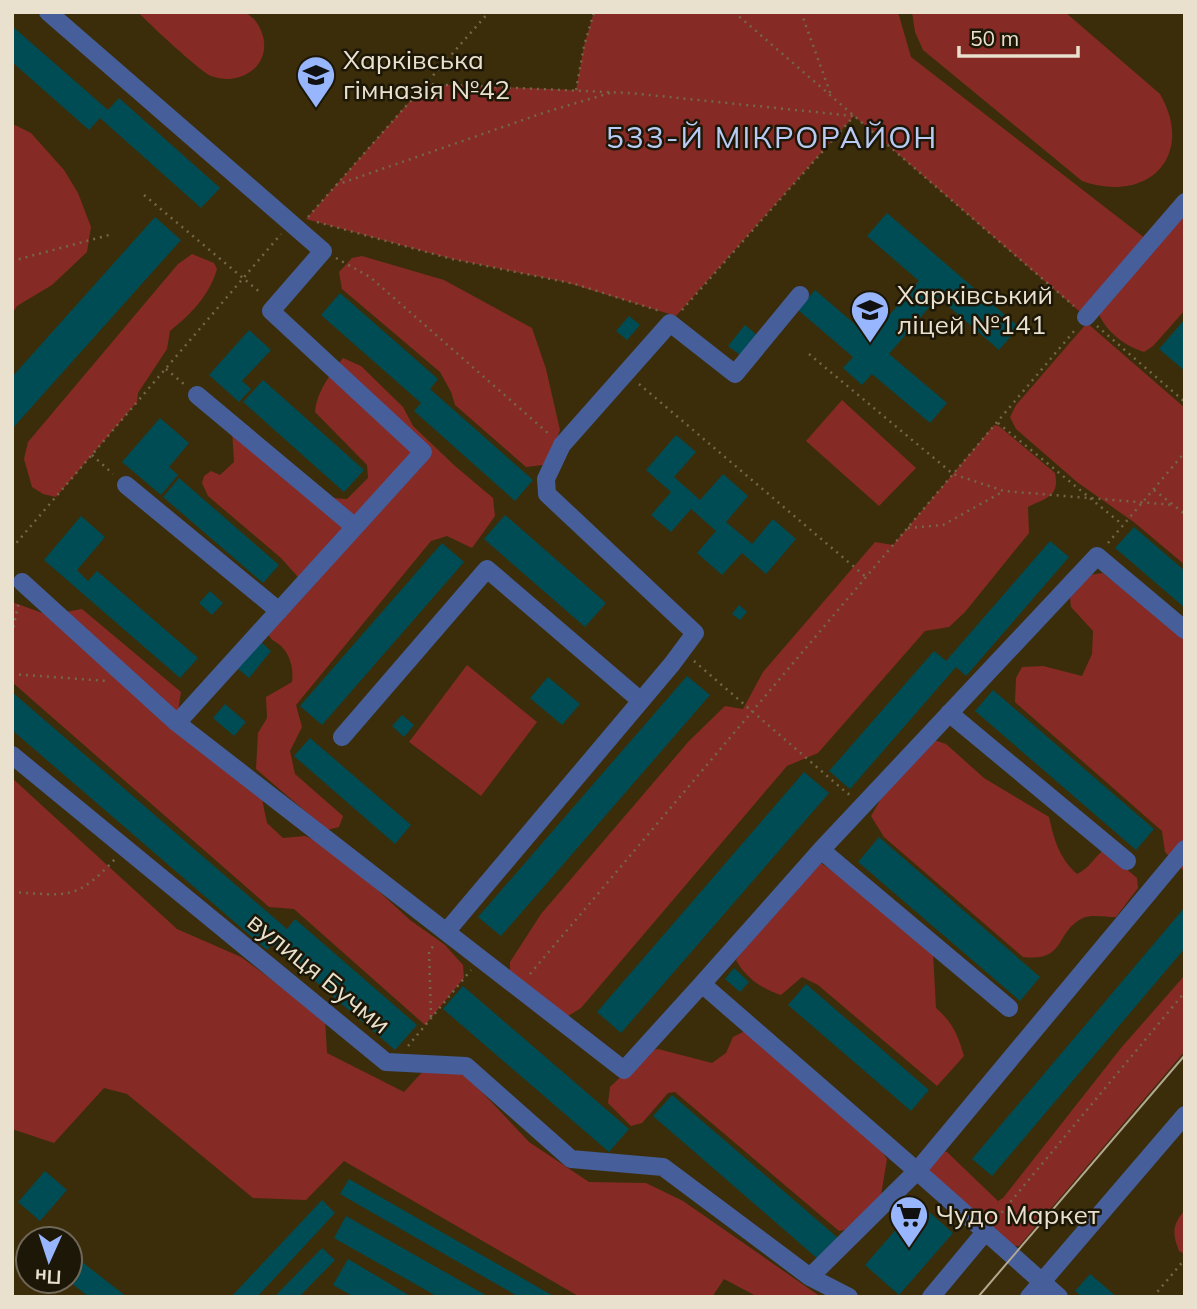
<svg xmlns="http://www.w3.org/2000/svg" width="1197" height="1309" font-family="Mulish,sans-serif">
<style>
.green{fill:#862a26}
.building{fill:#004c54}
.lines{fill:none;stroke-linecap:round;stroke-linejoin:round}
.path{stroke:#736749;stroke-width:2.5;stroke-dasharray:2 5;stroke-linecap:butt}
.minor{stroke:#465e9a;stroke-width:18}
.tram{stroke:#b2a78f;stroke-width:2}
.labels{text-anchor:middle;stroke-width:5;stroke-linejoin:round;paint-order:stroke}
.poi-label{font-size:26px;fill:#e9e0cd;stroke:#1d1708;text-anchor:start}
.street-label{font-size:26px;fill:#e9e0cd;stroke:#1d1708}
.quarter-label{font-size:30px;letter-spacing:2px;fill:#b9cbf4;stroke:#1d1708}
</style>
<rect width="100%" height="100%" fill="#3b2d0a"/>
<!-- green -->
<path class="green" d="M138,12H245C249,15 255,19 257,23C279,57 247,89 211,76C201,72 148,23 138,12Z
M594,12H898L911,57L1150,242L1086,317L854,116L676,316L565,282L452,259L306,219L425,84L576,90L584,46Z
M912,12H1065L1160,94C1196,157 1147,204 1082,181L923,50L915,32Z
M15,125L31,133L64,170L78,193L91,227L87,252L52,285L17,306L12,314V127Z
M1185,211V310L1153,346L1144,352C1125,346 1105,331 1098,312Z
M192,254L214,263L217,269C209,296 191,314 170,331L167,349L138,393L137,402L56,497L43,494L32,487L24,459L28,442L178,264Z
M362,256L444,280L532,328L546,369L560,430L552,450L543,465L526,467L455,405L451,392L440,372L342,289L339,272L352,258Z
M1087,323L1185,408V565L1135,523L1077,482L1016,429L1010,417L1016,405Z
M343,358L361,366L403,407L413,426L455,466L493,498L495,516L472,548L447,536L431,541L296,705L302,727L290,751L295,774L343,816L339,827L327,830L256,769L258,733L267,718L266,697L292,682C294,669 290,654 280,645C274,640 271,641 268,633C283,615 297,610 306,586L281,558L208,496L202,483L204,476L211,471L220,475L234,462L232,430L240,425L248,426L330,498L347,499L368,478L367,465L315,412C317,391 330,375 343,358Z
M842,400L916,468L879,506L806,441Z
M994,425L999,426L1055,473C1060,497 1046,498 1028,507L1029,533L965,612L949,627L925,631L818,753L787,766L581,1008L565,1018L510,974V962L541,914L689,741L725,706L743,709L763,672L875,542L893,545Z
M1103,573L1185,640V872L1165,852L1162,831L1015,702L1016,678L1022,667L1043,666L1082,676L1092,654L1093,631L1071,607L1070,598L1089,575Z
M12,602L48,615L82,609L181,692L178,711L262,799L267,823L283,838L305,836L331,847L410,920L445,945L463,965L464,978L425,1025L294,909L269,907L12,682Z
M467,665L537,722L481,796L409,742Z
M934,740L946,744L984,778L1049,817C1054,839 1059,858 1077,874C1090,868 1093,858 1104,850L1137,878L1138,888L1116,917C1106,917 1091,914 1083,918C1054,932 1067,962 1023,957L884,837L871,816L886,790Z
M12,778L177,929L241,957L325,1019L327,1053L404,1092L425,1069L465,1074L529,1142L589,1182L646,1183L683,1201L821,1297H758L724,1279L712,1297H580L344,1161L306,1200L253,1198L127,1094L104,1088L54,1143L12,1129Z
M821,863L864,893L933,953L936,1008C953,1023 958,1035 964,1056L937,1086L818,985L802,977L781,995C762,989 746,978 736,960L749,942Z
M1185,975V1051L1019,1246L1008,1245L927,1175L930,1163L943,1151L947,1152L998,1201L1003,1198L1121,1048Z
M745,1031L878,1146L887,1159L880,1201L853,1228L839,1231L675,1092L668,1093L642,1123L631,1126L608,1103L610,1087L648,1051L658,1049L712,1063L726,1053L733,1037Z
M1185,1210V1254L1179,1251C1172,1233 1172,1225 1185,1210Z"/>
<!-- building -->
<path class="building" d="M12,26L108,110L119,98L220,188L201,208L100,118L89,130L12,62Z
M887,213L1019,327L999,350L938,297L889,354L947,403L930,423L872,374L862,385L843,368L853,357L798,310L815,290L870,337L919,281L867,236Z
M155,217L181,240L12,429V377Z
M340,293L438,379L430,389L533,480L515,501L414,411L421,403L321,315Z
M629,316L640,325L627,340L616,331Z
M1185,319V371L1159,349Z
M745,325L757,335L740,355L728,346Z
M249,330L271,350L242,381L251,389L239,402L209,375Z
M263,380L364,470L344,492L243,402Z
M160,418L189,443L169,467L178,475L161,495L122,462Z
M676,435L696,452L674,477L700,500L723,474L748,496L726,522L752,544L773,519L796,539L766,574L742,553L722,575L697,553L716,531L691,509L671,532L651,515L671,492L646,470Z
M179,478L279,565L263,583L163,497Z
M505,515L606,603L585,627L484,539Z
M81,516L105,537L77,570L88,581L97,571L198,658L180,678L44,560Z
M1134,527L1185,571V608L1115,548Z
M1050,541L1069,557L966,676L956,667L850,789L829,771L934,651L946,661Z
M442,543L464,562L322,725L300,706Z
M210,591L223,603L212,615L199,603Z
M739,605L747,612L740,620L732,614Z
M260,641L271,651L249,678L237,668Z
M687,676L710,695L501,936L478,917Z
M548,677L580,704L562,725L530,698Z
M993,690L1154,829L1136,850L975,711Z
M12,692L287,929L295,919L417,1025L395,1050L272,944L267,950L12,730Z
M225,704L246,722L234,736L213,718Z
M402,715L414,725L404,737L392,726Z
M310,738L411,825L395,844L294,756Z
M804,772L829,793L621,1033L597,1012Z
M879,837L1040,977L1020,1001L858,862Z
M1185,907V948L992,1176L972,1159Z
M734,968L749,982L740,992L725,979Z
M806,984L929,1090L911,1111L788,1005Z
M463,986L629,1129L609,1152L443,1009Z
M672,1095L838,1238L819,1260L653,1116Z
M45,1171L67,1190L40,1221L18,1202Z
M349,1179L555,1297H519L340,1194Z
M322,1200L335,1213L257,1297H231Z
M928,1211L953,1233L899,1295L865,1265L906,1218L915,1225Z
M346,1216L489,1297H438L334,1238Z
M322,1248L335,1260L299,1297H274Z
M77,1258L127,1297H89L70,1282V1267Z
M348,1259L412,1297H354L333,1285Z
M1090,1274L1117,1297H1082L1075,1291Z"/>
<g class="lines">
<!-- path -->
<path class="path" d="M734,12L1074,306
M801,12L831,95
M425,84L630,93L854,116
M576,90L584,46L594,12
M336,185L546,112L610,93
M144,195L262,294
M308,217L489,12
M317,222L452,259L575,284L660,311
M336,258L370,277L549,434
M12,261L109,235
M682,310L854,116
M1097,326L1185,402
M809,354L953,474L1004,491L1174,505
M166,369L185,385
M639,384L866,577
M998,423L1123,525
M92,455L113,474
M1154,490L1185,514
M908,528L943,525L1004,491
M1108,543L1185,452
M12,548L281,234
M12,634L19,601
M694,661L848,794L851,793
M12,674L107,681
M12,892C67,895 75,902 115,859
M530,974L1075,330
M431,1017L429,951L436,943
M408,1046L471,970
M997,1218L1185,992
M1153,1297L1185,1259"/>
<!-- minor -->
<path class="minor" d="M48,12L323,251L271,311L423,452L177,723
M1086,317L1185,202
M197,395L355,527
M126,485L279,611
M22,582L177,723L624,1070L702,984L917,1171L1185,849
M949,713L1127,861
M342,737L487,569L641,701
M12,755L386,1062L466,1066L571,1159L663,1167L810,1277L917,1171L1059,1297
M821,850L1009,1008
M446,932L672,664L695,633L547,494L546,479L562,445L670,323L735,374L800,295
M702,984L821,850L1097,556L1185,630
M810,1277L849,1297
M931,1297L986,1231
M1029,1297L1185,1115"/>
<!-- tram -->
<path class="tram" d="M978,1297L1185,1055"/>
</g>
<!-- icons -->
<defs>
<g id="school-pin" transform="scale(2.0125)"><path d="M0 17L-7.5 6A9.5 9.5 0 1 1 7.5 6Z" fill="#98b6fd" stroke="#1d1708"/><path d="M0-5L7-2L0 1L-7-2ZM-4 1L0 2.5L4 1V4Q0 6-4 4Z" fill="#111"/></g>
<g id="supermarket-pin" transform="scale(2.0125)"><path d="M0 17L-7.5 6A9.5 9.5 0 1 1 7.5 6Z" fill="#98b6fd" stroke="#1d1708"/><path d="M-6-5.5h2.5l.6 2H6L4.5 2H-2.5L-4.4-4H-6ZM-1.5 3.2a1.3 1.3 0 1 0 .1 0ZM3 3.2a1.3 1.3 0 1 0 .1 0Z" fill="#111"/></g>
</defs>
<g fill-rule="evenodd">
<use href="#school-pin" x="316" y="75"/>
<use href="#school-pin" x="870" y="310"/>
<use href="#supermarket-pin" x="909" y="1215"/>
</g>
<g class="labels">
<!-- poi labels -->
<g class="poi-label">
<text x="343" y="69">Харківська<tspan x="343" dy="30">гімназія №42</tspan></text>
<text x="897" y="304">Харківський<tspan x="897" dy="30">ліцей №141</tspan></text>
<text x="936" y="1224">Чудо Маркет</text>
</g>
<!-- street labels -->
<g class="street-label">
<text transform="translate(319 973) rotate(39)" y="9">вулиця Бучми</text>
</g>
<!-- quarter labels -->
<g class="quarter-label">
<text x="772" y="148">533-Й МІКРОРАЙОН</text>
</g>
</g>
<!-- border -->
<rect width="1197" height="1309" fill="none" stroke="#e9e0cd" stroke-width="28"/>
<!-- north arrow -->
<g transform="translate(49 1260) rotate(183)"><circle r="33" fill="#1d1708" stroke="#6f6757" stroke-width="2"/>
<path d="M0-5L12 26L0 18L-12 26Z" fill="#98b6fd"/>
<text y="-10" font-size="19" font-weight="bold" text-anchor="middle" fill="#e9e0cd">Пн</text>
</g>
<!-- scale -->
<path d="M959 46v10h119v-10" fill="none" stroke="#e9e0cd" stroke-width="3.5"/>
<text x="970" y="46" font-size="21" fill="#e9e0cd" stroke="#1d1708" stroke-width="5" paint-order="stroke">50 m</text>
</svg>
